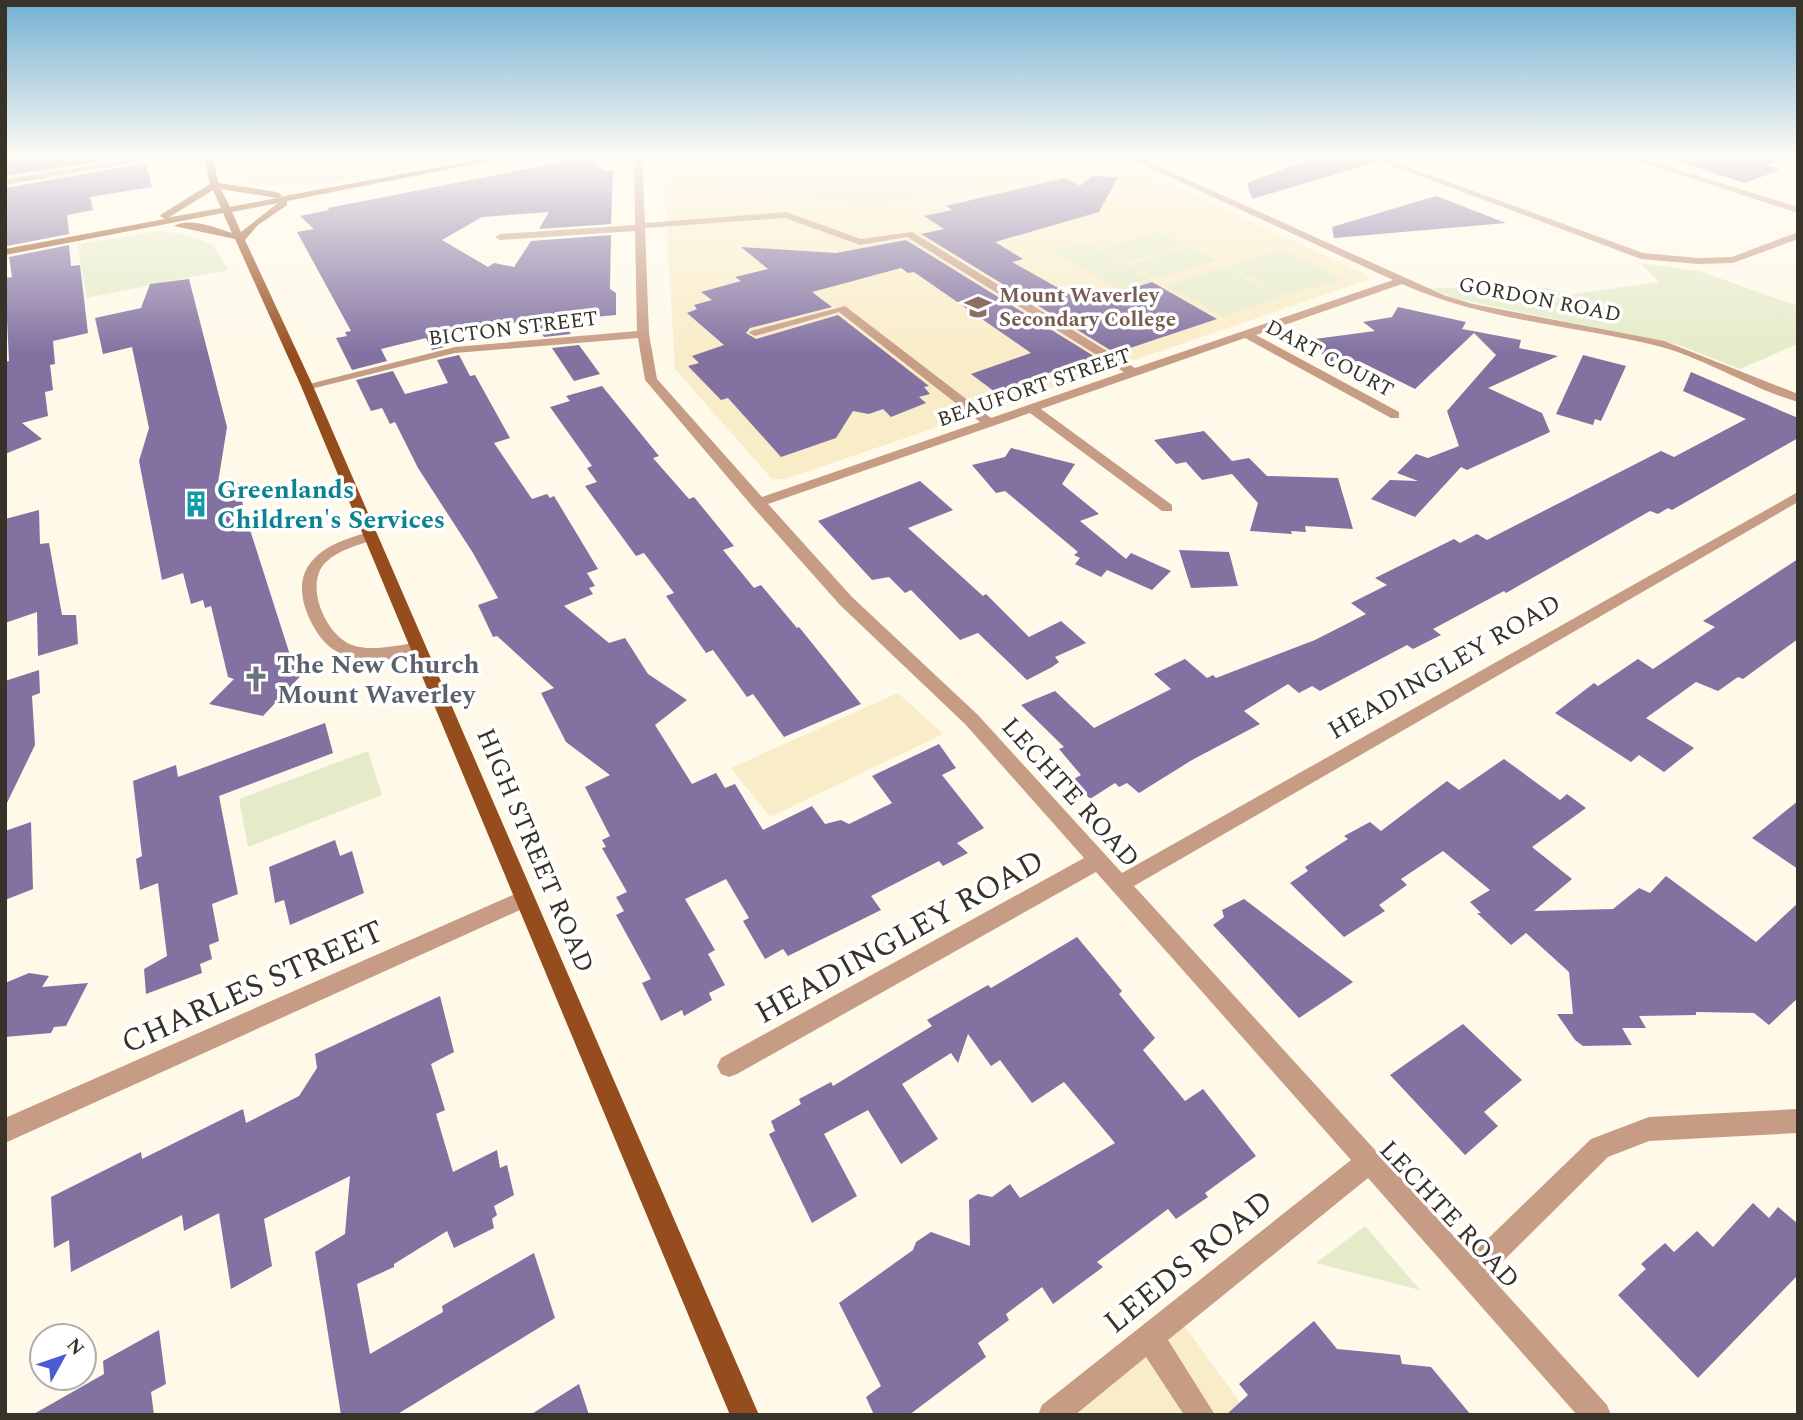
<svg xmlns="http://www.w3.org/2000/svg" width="1803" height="1420" font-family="Spectral,serif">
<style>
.built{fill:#f9ecc8}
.green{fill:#e5ebc9}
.building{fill:#8271a1}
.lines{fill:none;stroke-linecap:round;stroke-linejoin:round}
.minor{fill:#c79c85;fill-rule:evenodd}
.major{fill:#964d1e;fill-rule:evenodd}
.labels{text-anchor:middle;stroke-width:7;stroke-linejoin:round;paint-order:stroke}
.far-education-label{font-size:21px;font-weight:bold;fill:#785e54;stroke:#fff;text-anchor:start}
.far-street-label{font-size:21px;fill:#373328;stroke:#fff}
.culture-label{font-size:26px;font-weight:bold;fill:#0d838f;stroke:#fff;text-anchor:start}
.worship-label{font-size:26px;font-weight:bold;fill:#5b616d;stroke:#fff;text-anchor:start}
.street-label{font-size:26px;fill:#373328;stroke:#fff}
.near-street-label{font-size:32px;fill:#373328;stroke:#fff}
</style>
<rect width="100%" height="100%" fill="#fef9e8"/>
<!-- built -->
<path class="built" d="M658,155H1108L1367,275L1368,280L785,479H772L675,369L663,162Z
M898,693L943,734L770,817L731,768Z
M1181,1321L1249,1415H1066Z"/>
<!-- green -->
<path class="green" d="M238,155H470C404,167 313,195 248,182Z
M705,155H990L996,160L983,179L946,191L877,206L764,193L733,184L703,168Z
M159,231L184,234L212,244L228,270L87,298L77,244Z
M1159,232L1184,245L1127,263L1102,249Z
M1086,242L1090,244L1154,281L1121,291L1053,251Z
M1189,247L1216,260L1157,279L1131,265Z
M1281,249L1343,279L1285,295L1229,266Z
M1640,263L1699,271L1798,306V344L1740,369L1679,345L1453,298L1430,288H1548L1566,295L1659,282Z
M1224,267L1283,296L1224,317L1165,286Z
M368,751L382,795L248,847L239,799Z
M1365,1226L1420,1290L1316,1263Z"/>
<!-- building -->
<path class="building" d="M5,155H26L27,160L58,155H142L5,176Z
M1320,155H1361L1376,162L1252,199L1247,183Z
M1674,155H1788L1789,157L1767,165L1780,170L1745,183L1673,160Z
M587,157L605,171L613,170L611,224L539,229L549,212L482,217L442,240L488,267L494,263L514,267L531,241L611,235L610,289L616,293V315L561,320L571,334L544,337L534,321L444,329L453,345L432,350L426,338L381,349L387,361L352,370L336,338L347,336L345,332L351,331L297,232L314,229L300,216L329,210L328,208Z
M146,163L152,187L90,197L93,210L67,215L69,234L7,246L5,188Z
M1092,176L1118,177L1099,212L995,242L1023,259L1012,262L1085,303L1152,282L1217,319L1115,353L921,234L944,229L924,216L952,210L946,206L1065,178L1080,186Z
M1436,196L1506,223L1334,238L1332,227Z
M906,240L1097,358L1059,374L1054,371L995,392L971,374L1031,353L914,272L908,273L901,268L812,292L832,307L750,328L746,333L756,339L838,315L929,386L924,387L930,394L919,397L926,403L891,417L883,409L869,414L853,411L836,438L781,457L728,398L721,400L688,366L699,363L692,356L724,345L687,313L697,309L694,305L712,300L701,292L741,281L735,277L768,269L741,247L836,253Z
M69,245L71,266L80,265L88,333L53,341L55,364L50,365L53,390L45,392L48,416L22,423L42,439L5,454V362L9,361L5,278L12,277L9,257Z
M189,279L227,427L217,489L239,483L244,511L290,655L284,661L309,667L263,716L209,704L234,679L228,677L211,606L205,608L203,600L191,604L183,573L162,580L139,461L149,428L132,347L103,354L95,318L141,308L150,284Z
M1398,307L1466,322L1462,329L1521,340L1519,348L1558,356L1488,388L1542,413L1550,432L1467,470L1461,467L1415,517L1371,499L1390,480L1418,481L1397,473L1416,454L1428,458L1459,446L1447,411L1496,355L1474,333L1415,389L1359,361L1333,364L1307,340L1375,331L1363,322L1392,317Z
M579,345L600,374L574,381L552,348Z
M459,355L470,376L475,375L510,438L494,443L532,499L547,494L550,498L554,496L598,569L587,573L595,586L589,588L593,594L564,606L609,643L625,638L648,674L687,700L655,725L692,784L716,773L725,788L735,784L763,830L812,806L825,824L841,820L849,824L892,803L872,776L939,744L956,768L942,775L984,828L957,843L968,853L943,866L939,861L871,896L881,910L788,956L783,949L765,959L743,921L749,918L726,879L685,899L715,950L708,954L725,985L709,993L712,1000L684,1016L682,1010L661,1021L642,983L651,979L616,915L624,911L616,897L627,892L602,848L606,847L602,840L610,836L585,787L610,775L566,742L541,693L554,688L497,636L493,637L478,605L498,598L473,553L418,468L395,422L390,424L382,408L371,411L356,380L393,371L405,394L448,383L437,360Z
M1583,355L1626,366L1601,421L1595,419L1593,425L1556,414Z
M1691,372L1798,418V438L1672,510L1668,508L1658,514L1650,511L1506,593L1504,591L1433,629L1441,635L1413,649L1407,645L1320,691L1312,686L1299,693L1288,684L1244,711L1260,724L1192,760L1139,793L1127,783L1119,787L1115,783L1090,799L1074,779L1081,775L1059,749L1064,747L1021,705L1055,691L1094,728L1171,689L1154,674L1185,659L1207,678L1213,675L1216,678L1315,640L1366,614L1351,603L1387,585L1375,578L1454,539L1460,543L1477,534L1487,540L1661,451L1674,457L1746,419L1683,391Z
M602,386L659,456L653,458L689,499L694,497L734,546L723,550L754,588L761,585L797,628L799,627L861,704L784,737L753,694L747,697L713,650L706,653L666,596L674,593L644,553L636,556L585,486L597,482L587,468L592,466L550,407L570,401L566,396Z
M1204,431L1232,461L1249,458L1267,476L1338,478L1353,529L1305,526L1306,532L1291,531L1292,534L1250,531L1258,503L1232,474L1202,480L1186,462L1176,464L1154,440Z
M1011,448L1075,464L1062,484L1099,514L1080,521L1126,559L1131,553L1171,571L1152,590L1107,570L1101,577L1075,564L1080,558L1074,555L1078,552L1005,491L996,493L972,465L1005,457Z
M920,481L953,510L908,528L983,596L986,594L1029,637L1061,621L1086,643L1055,657L1059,662L1052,667L1027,680L978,633L960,640L911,590L905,593L889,577L872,580L818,521Z
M39,510L40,544L49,543L62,615H76L78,644L38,656L37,612L5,623V519Z
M1179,550L1229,552L1238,586L1191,588Z
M1798,559V639L1743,679L1738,677L1718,691L1696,682L1646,718L1694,748L1664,772L1639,755L1631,762L1555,713L1594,683L1598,686L1638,659L1653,669L1715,627L1703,621Z
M39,670L40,693L32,696L35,745L5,807V681Z
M325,723L333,753L219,796L238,894L212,904L219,941L209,945L212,959L200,964L202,973L146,994L144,969L167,956L158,883L140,890L136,859L142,856L133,781L176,765L178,777Z
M1504,759L1560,800L1567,794L1586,808L1532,847L1572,879L1534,911L1613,909L1639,888L1650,893L1666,876L1756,942L1798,903V998L1769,1025L1754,1013L1696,1012V1015L1639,1016L1646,1028H1622L1632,1045L1583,1046L1575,1040L1557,1014H1573L1569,972L1526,933L1511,945L1477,913H1481L1470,902L1490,890L1443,851L1401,879L1407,885L1379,905L1385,911L1344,937L1290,883L1308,871L1305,867L1348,839L1344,836L1370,822L1381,831L1447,781L1459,790Z
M1798,801V869L1752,838Z
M31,822L33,889L5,900V831Z
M335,840L340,856L352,851L364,893L290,925L284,900L275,903L269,867Z
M1244,899L1353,982L1299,1018L1213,925L1224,917L1222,910Z
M1077,937L1122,991L1119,994L1155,1038L1143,1050L1185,1101L1203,1089L1256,1156L1205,1193L1208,1197L1176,1219L1168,1209L1097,1262L1103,1267L1053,1304L1042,1287L1006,1314L1009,1320L978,1343L986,1357L909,1415H874L866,1397L881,1386L839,1303L913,1250L916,1242L931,1232L970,1246L969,1200L978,1194L992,1197L1010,1184L1020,1198L1115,1143L1064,1082L1032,1103L1000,1060L991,1066L968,1034L958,1063L951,1053L902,1084L938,1139L901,1164L868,1110L824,1134L857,1196L812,1223L769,1134L775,1131L771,1121L801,1104L799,1099L831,1082L833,1086L932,1026L927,1020L988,985L991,988Z
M29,973L49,976L42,987L88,983L66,1026L54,1027L51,1033L5,1037V983Z
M440,996L454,1052L431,1064L445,1110L436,1114L453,1172L497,1150L500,1168L507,1165L514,1195L494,1206L497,1215L492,1219L494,1228L454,1248L447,1231L394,1264V1267L357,1284L370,1354L443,1312L442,1306L534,1253L555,1318L396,1415H341L315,1252L345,1234L350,1176L264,1219L272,1266L231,1289L219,1213L184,1231L182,1215L71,1272L69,1240L54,1248L51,1197L141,1152L142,1159L243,1109L246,1123L299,1096L317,1068L315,1054Z
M1463,1024L1522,1080L1484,1112L1498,1126L1465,1155L1390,1075Z
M1753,1203L1769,1218L1778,1207L1798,1224V1275L1698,1378L1618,1295L1646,1269L1641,1264L1665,1243L1674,1252L1697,1231L1713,1247Z
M1314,1321L1337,1349L1400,1355L1402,1364L1431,1367L1471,1415H1226L1248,1395L1239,1384Z
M159,1330L166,1384L151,1392L154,1415H32L104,1374L103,1361Z
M579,1384L589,1415H530Z"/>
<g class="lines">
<!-- minor -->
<path class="minor" d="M158,155H177L5,185V179Z
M634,155H642L645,223L786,212L861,239L912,232L1135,368L1393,280L1122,155H1133L1446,296L1473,304L1664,341L1798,394V402C1749,388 1704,357 1654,345C1569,325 1482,320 1402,284L1256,335L1399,412V418H1391L1245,338L1041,409L1172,505V511H1162L1030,413L768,504L852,597L978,715L1122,873L1798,492V502L1134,886L1471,1255L1591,1139L1649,1117L1798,1109V1133L1649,1141L1608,1157L1489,1275L1607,1405L1611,1415H1577L1368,1178L1168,1340L1215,1415H1184L1146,1357L1075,1415H1038L1042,1405L1351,1160L1096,872L737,1074L729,1077L721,1074L717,1066L721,1058L1084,858L966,725L840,605L752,506L645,380L638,338L455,353L307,390L301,386L455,347L637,331L635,231L500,240L495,237L500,234L635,225ZM785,218L860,245L907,237L1124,372L991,418L845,306L751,331L749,333L755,336L839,312L980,422L762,497L657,379L649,334L645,228Z
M1364,155H1375L1643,253L1698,258L1732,257L1798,232V239L1733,263L1698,264L1641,259Z
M1619,155H1631L1798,207V213Z
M370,532L375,533V539C359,545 338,550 326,562C303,584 326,636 352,645C371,652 397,645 417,643L423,645L425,649L423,653C398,660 361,664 338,652C325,646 316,632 310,620C285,566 322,544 370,532Z
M524,890L531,893L534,899L531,905L5,1143V1118Z"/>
<!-- major -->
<path class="major" d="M203,155H211L219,183L277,192L282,195L279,197L504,155H520L287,201V205L258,225L245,240L313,386L759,1415H730L301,386L235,239L174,226C189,217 216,228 232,233L223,213L5,255V249L165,219L160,216L162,214L210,184ZM221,189L277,198L230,207ZM213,190L221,208L166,218H168ZM278,203L241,232L232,212Z"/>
</g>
<!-- sky -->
<linearGradient id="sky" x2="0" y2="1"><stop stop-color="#71afd1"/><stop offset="0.44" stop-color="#fffcf5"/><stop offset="1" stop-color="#fffcf5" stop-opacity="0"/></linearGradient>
<rect width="1803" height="354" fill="url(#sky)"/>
<!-- icons -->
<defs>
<g id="school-bare" transform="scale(2.1)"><path d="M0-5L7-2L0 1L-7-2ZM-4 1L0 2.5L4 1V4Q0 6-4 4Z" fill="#8d6e63" stroke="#fff" stroke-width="2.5" paint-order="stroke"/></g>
<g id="building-bare" transform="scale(2.1)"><path d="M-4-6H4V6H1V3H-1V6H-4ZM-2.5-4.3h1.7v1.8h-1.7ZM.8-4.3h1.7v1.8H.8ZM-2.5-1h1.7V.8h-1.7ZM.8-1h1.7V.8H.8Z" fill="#0f9aa8" stroke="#fff" stroke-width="2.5" paint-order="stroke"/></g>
<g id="church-bare" transform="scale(2.1)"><path d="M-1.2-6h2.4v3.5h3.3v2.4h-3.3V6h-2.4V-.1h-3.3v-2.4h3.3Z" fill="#6b7280" stroke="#fff" stroke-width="2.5" paint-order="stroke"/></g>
</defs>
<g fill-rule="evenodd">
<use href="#school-bare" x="978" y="307"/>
<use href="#building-bare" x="196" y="504"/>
<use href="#church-bare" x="256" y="679"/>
</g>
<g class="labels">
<!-- far-education labels -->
<g class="far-education-label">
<text x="999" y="302">Mount Waverley<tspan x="999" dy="24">Secondary College</tspan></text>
</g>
<!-- far-street labels -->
<g class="far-street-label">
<text transform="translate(1540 299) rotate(11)" y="7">GORDON ROAD</text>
<text transform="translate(513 328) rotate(-7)" y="7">BICTON STREET</text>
<text transform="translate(1330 358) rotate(28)" y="7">DART COURT</text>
<text transform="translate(1034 387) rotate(-19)" y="7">BEAUFORT STREET</text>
</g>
<!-- culture labels -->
<g class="culture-label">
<text x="217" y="498">Greenlands<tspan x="217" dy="30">Children's Services</tspan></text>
</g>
<!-- worship labels -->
<g class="worship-label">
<text x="277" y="673">The New Church<tspan x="277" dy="30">Mount Waverley</tspan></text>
</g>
<!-- street labels -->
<g class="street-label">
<text transform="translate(1444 666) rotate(-30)" y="9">HEADINGLEY ROAD</text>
<text transform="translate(1071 792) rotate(48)" y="9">LECHTE ROAD</text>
<text transform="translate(536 850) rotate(67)" y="9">HIGH STREET ROAD</text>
<text transform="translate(1450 1214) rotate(47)" y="9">LECHTE ROAD</text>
</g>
<!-- near-street labels -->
<g class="near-street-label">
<text transform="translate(899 936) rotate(-29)" y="11">HEADINGLEY ROAD</text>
<text transform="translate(252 986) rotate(-24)" y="11">CHARLES STREET</text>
<text transform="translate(1188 1261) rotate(-39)" y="11">LEEDS ROAD</text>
</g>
</g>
<!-- border -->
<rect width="1803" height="1420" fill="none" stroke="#373328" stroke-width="14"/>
<!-- north arrow -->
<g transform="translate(63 1357) rotate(50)"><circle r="33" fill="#ffffff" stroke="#afada9" stroke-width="2"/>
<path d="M0-5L12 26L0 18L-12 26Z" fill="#4a5cd0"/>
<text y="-10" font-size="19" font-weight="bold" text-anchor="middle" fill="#373328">N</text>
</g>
</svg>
